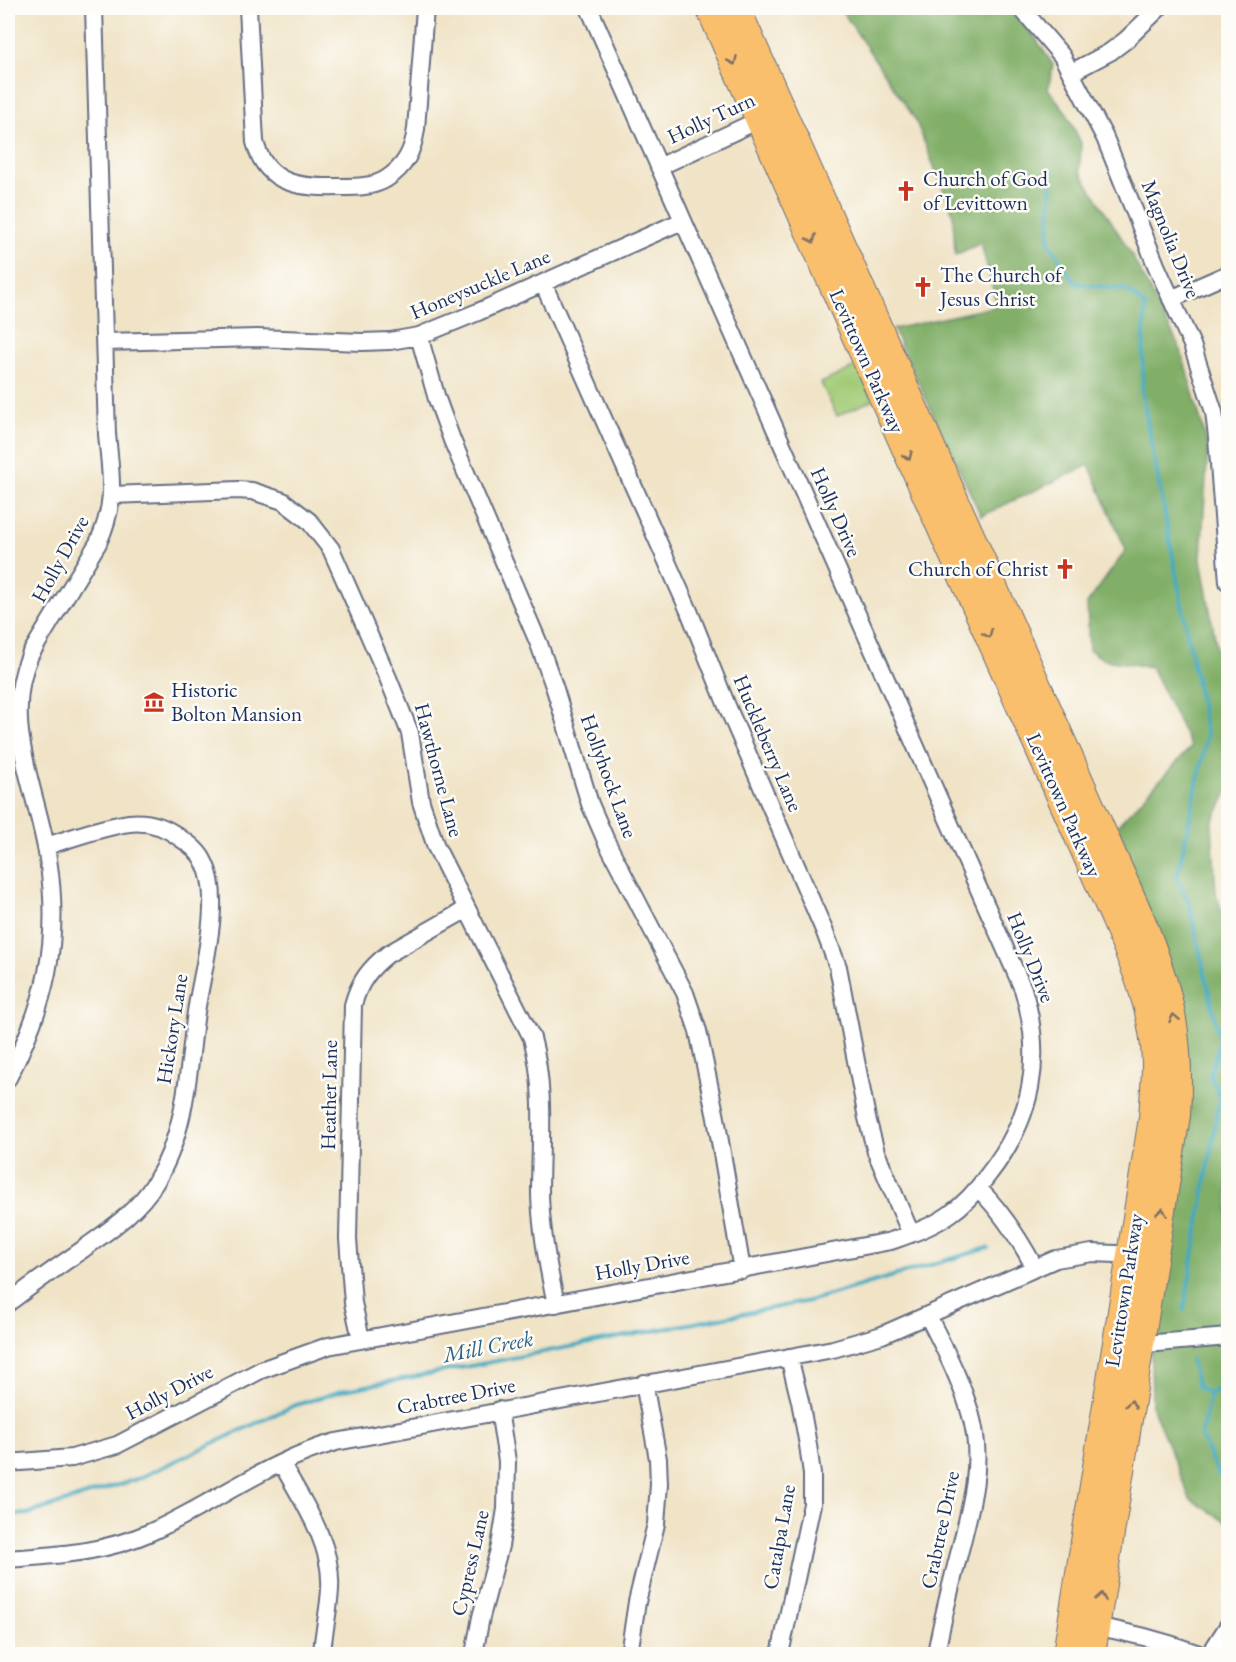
<svg xmlns="http://www.w3.org/2000/svg" width="1236" height="1662" font-family="'EB Garamond',serif">
<style>
.green{fill:#a2cb76;stroke:#5e7d6a;stroke-width:1.5}
.forest{fill:#81af67;stroke:#4e6f62;stroke-width:1.5}
.lines{fill:none;stroke-linecap:round;stroke-linejoin:round}
.stream{stroke:#3fa9bf;stroke-width:4}
.street-casing{stroke:#666e82;stroke-width:20}
.primary-casing{stroke:#666e82;stroke-width:28}
.street{stroke:#fff;stroke-width:16}
.primary{stroke:#f9bf6d;stroke-width:26}
.oneway{stroke:#7f7065}
.labels{text-anchor:middle;stroke-width:5;stroke-linejoin:round;paint-order:stroke}
.street-label{font-size:21px;fill:#1b2f5e;stroke:#fdfcf7}
.poi-label{font-size:21px;fill:#1b2f5e;stroke:#fdfcf7;text-anchor:start}
.water-label{font-size:22px;font-style:italic;fill:#296085;stroke:#fdfcf7}
</style>
<rect width="100%" height="100%" fill="#fdfcf7"/>
<filter id="ink" filterUnits="userSpaceOnUse"><feTurbulence type="fractalNoise" baseFrequency=".0167" numOctaves="2"/><feDisplacementMap in="SourceGraphic" scale="12" xChannelSelector="R" yChannelSelector="G"/><feConvolveMatrix kernelMatrix="1 2 1 2 8 2 1 2 1" color-interpolation-filters="sRGB"/></filter>
<filter id="wash" filterUnits="userSpaceOnUse"><feTurbulence type="fractalNoise" baseFrequency=".008" numOctaves="4" result="noise"/><feDisplacementMap in="SourceGraphic" scale="24" xChannelSelector="R" yChannelSelector="G"/><feGaussianBlur stdDeviation="1.35" result="paint"/><feColorMatrix in="noise" values="0 0 0 0 0 0 0 0 0 0 0 0 0 0 0 0 0 1.4 0 .05"/><feComposite in="paint" operator="in"/></filter>
<g filter="url(#wash)">
<rect width="100%" height="100%" fill="#f0e3c6"/>
<!-- green -->
<path class="green" d="M857,366L873,400L837,416L821,383Z"/>
<!-- forest -->
<path class="forest" d="M840,8H1006L1030,30L1053,65L1048,89L1066,112L1081,143L1080,171L1129,250L1181,350L1208,447L1201,559L1228,713V791L1212,823L1216,893L1228,931V1523L1190,1499L1152,1406L1151,1354L1178,1167L1128,869L1116,827L1191,747L1151,667L1105,660L1089,650L1087,604L1126,550L1089,465L981,516L893,329L997,306L981,243L955,255L953,214L915,119Z"/>
<g class="lines">
<!-- stream -->
<path class="stream" d="M1052,171L1049,242L1075,283L1127,290L1145,306L1142,393L1207,737L1177,878L1189,903L1220,1041L1210,1076L1220,1097L1184,1310
M1191,1360L1198,1387L1210,1394
M1228,1382L1210,1394L1201,1436L1218,1474L1228,1481
M8,1515L27,1514L137,1479L293,1406L345,1390L809,1301L988,1248"/>
</g>
</g>
<g filter="url(#ink)">
<g class="lines">
<!-- street casing -->
<g class="street-casing">
<path id="street" d="M248,8L255,142C266,186 302,188 341,187C356,187 373,187 386,179C405,167 413,151 416,129L425,8
M1021,8L1062,56L1105,138L1156,265L1192,345L1214,412L1217,437L1228,582
M1072,72L1110,52L1126,40L1159,8
M659,167L767,116
M543,283L689,611L727,706L824,930L838,967L867,1118L876,1152L911,1234
M1171,299L1228,274
M419,336L437,399L452,440L539,644L555,689L590,804L607,843L685,993L698,1031L716,1118L742,1270
M105,342L257,338L362,342L390,341L419,336L478,312L682,221
M112,495L238,490L252,491L283,501L309,521L331,549L388,678L410,733L421,802L436,847L532,1038C546,1089 540,1143 540,1194C541,1231 548,1268 556,1304
M8,1078C46,1004 61,942 48,859C38,791 0,723 30,655L98,543C117,501 111,479 107,434L94,8
M978,1188C1002,1212 1019,1238 1035,1268
M8,1303C32,1285 57,1267 82,1250C109,1230 137,1212 155,1183C187,1132 188,1069 196,1012C202,972 223,900 205,864C200,852 191,845 180,838C166,827 148,821 129,823C101,827 73,838 46,846
M928,1316C945,1349 970,1398 975,1435C980,1469 972,1501 964,1534C954,1574 943,1614 936,1654
M361,1339L353,1303L348,1239L353,1005C359,982 370,968 388,954L467,909
M1133,1345L1228,1337
M8,1463L72,1458L117,1445L261,1370L328,1346L891,1241C911,1234 932,1227 950,1214C965,1204 977,1190 988,1175C1033,1118 1044,1058 1023,989L589,8
M282,1464C303,1502 333,1544 330,1589C329,1611 323,1633 322,1654
M8,1559C57,1555 104,1553 151,1532C213,1504 270,1460 336,1442L833,1349L882,1335L1056,1259L1092,1253L1140,1255
M1087,1625C1125,1631 1163,1641 1199,1654
M474,1654L481,1617L500,1546L506,1509L507,1461L499,1410
M629,1654L637,1602L656,1524L659,1484L658,1459L644,1383
M780,1654L812,1504V1474L808,1445L800,1401L789,1357
M1210,1654L1228,1626"/>
</g>
<!-- primary casing -->
<g class="primary-casing">
<path id="primary" d="M709,8L1113,916C1133,963 1154,1011 1155,1063C1155,1082 1153,1100 1152,1118L1066,1654
M737,8L1142,920C1171,992 1182,1037 1177,1115L1092,1654"/>
</g>
<!-- street -->
<use href="#street" class="street"/>
<!-- primary -->
<use href="#primary" class="primary"/>
</g>
<!-- one-way arrows -->
<defs><path id="oneway-chevron" d="M-2-3.5L2.5 0L-2 3.5" fill="none" stroke-width="1.6" stroke-linecap="round" stroke-linejoin="round" transform="scale(1.5)"/></defs>
<g class="oneway">
<use href="#oneway-chevron" transform="translate(733 61) rotate(66)"/>
<use href="#oneway-chevron" transform="translate(812 239) rotate(66)"/>
<use href="#oneway-chevron" transform="translate(908 456) rotate(66)"/>
<use href="#oneway-chevron" transform="translate(988 634) rotate(66)"/>
<use href="#oneway-chevron" transform="translate(1174 1018) rotate(-101)"/>
<use href="#oneway-chevron" transform="translate(1162 1212) rotate(-81)"/>
<use href="#oneway-chevron" transform="translate(1131 1404) rotate(-81)"/>
<use href="#oneway-chevron" transform="translate(1101 1597) rotate(-81)"/>
</g>
</g>
<!-- icons -->
<defs>
<g id="church-bare" transform="scale(1.62)"><path d="M-1.2-6h2.4v3.5h3.3v2.4h-3.3V6h-2.4V-.1h-3.3v-2.4h3.3Z" fill="#c8321e" stroke="#fdfcf7" stroke-width="2.5" paint-order="stroke"/></g>
<g id="museum-bare" transform="scale(1.62)"><path d="M0-6L6-3V-2H-6V-3ZM-5-1h2V3h-2ZM-1-1h2V3h-2ZM3-1h2V3H3ZM-6 4H6V6H-6Z" fill="#c8321e" stroke="#fdfcf7" stroke-width="2.5" paint-order="stroke"/></g>
</defs>
<g fill-rule="evenodd">
<use href="#church-bare" x="906" y="191"/>
<use href="#church-bare" x="923" y="287"/>
<use href="#church-bare" x="1065" y="569"/>
<use href="#museum-bare" x="154" y="702"/>
</g>
<g class="labels">
<!-- street labels -->
<g class="street-label">
<text transform="translate(711 118) rotate(-25)" y="7">Holly Turn</text>
<text transform="translate(1171 239) rotate(68)" y="7">Magnolia Drive</text>
<text transform="translate(480 284) rotate(-23)" y="7">Honeysuckle Lane</text>
<text transform="translate(867 361) rotate(66)" y="7">Levittown Parkway</text>
<text transform="translate(836 512) rotate(66)" y="7">Holly Drive</text>
<text transform="translate(60 559) rotate(-61)" y="7">Holly Drive</text>
<text transform="translate(768 743) rotate(67)" y="7">Huckleberry Lane</text>
<text transform="translate(439 770) rotate(75)" y="7">Hawthorne Lane</text>
<text transform="translate(609 776) rotate(70)" y="7">Hollyhock Lane</text>
<text transform="translate(1064 805) rotate(66)" y="7">Levittown Parkway</text>
<text transform="translate(1031 957) rotate(68)" y="7">Holly Drive</text>
<text transform="translate(172 1029) rotate(-81)" y="7">Hickory Lane</text>
<text transform="translate(329 1095) rotate(-89)" y="7">Heather Lane</text>
<text transform="translate(642 1265) rotate(-10)" y="7">Holly Drive</text>
<text transform="translate(1124 1290) rotate(-81)" y="7">Levittown Parkway</text>
<text transform="translate(169 1392) rotate(-28)" y="7">Holly Drive</text>
<text transform="translate(456 1396) rotate(-11)" y="7">Crabtree Drive</text>
<text transform="translate(940 1530) rotate(-78)" y="7">Crabtree Drive</text>
<text transform="translate(779 1537) rotate(-80)" y="7">Catalpa Lane</text>
<text transform="translate(470 1563) rotate(-77)" y="7">Cypress Lane</text>
</g>
<!-- poi labels -->
<g class="poi-label">
<text x="923" y="186">Church of God<tspan x="923" dy="24">of Levittown</tspan></text>
<text x="940" y="282">The Church of<tspan x="940" dy="24">Jesus Christ</tspan></text>
<text x="1048" y="576" text-anchor="end">Church of Christ</text>
<text x="171" y="697">Historic<tspan x="171" dy="24">Bolton Mansion</tspan></text>
</g>
<!-- water labels -->
<g class="water-label">
<text transform="translate(488 1346) rotate(-11)" y="8">Mill Creek</text>
</g>
</g>
<!-- margin -->
<rect width="1236" height="1662" fill="none" stroke="#fdfcf7" stroke-width="30"/>
</svg>
